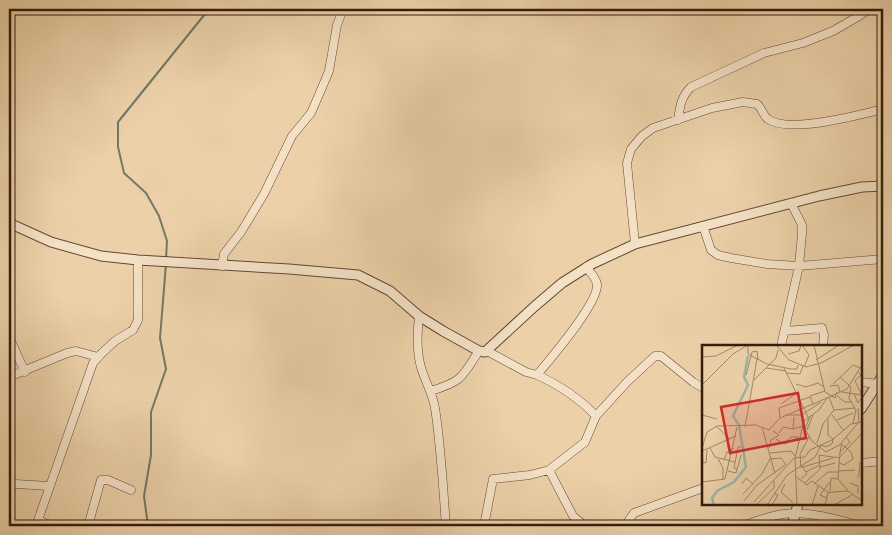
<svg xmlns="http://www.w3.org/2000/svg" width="892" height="535" font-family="'Old Standard TT',serif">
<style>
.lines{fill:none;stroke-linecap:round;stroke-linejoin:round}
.stream{stroke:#717968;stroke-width:2}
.minor-casing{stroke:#624a33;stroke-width:9}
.tertiary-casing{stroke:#624a33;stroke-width:11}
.minor{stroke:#f3e1c6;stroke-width:8}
.tertiary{stroke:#f3e1c6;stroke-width:9}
.inset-river{fill:none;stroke:#99b7a5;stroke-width:2.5}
.inset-road{fill:none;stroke:#a2896a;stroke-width:1}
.view{fill:#d62828;fill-opacity:0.15;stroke:#d62828;stroke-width:2.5}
.inset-edge{fill:none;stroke:#341d0c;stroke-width:2.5}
</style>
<rect width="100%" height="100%" fill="#ecd1a8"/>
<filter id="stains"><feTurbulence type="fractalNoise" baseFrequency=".004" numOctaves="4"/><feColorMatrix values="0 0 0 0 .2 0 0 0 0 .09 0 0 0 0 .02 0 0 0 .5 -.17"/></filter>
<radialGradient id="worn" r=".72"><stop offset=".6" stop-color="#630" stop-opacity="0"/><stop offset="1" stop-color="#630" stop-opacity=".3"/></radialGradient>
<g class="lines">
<!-- stream -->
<path class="stream" d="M166,259L167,241L159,216L146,193L124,173L118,147V122L209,9
M148,526L144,496L151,455V412L166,369L160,338L166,264"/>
<!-- minor casing -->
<g class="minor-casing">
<path id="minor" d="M678,120C680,106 681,97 691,87L764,53L803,43L833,31L859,16L869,9
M703,226L711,250L718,255L731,258L767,264L799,266L883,259
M635,244L627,163L631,149L642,136L653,128L712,108L743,102L757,104C762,108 763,116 768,119C788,134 860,115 883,109
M222,266L224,254L241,232L264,194L292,136L311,113L321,90L329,71L337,25L343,9
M419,316C417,336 416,357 424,376C428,387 433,396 435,408C441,447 443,487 446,526
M785,331L822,328L824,335L823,346
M9,337L25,372
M781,346L799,266L802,234V225L791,203
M487,351L526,372L537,375C550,359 599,303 597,284C596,278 590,272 586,267
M9,377L67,353L76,351L98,357
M861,382L878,384
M431,391C463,381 461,378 479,351
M596,416L627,382L655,356H661L693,382L703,388
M861,463L883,461
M549,470L573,516L585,526
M9,485L16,484L49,486
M38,520L52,526
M36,526L93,363L102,353L115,341L133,330L138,320V260
M88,526L101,480H108L131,490
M484,526L493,479L530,475L549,470L585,442L596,416C579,398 559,385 537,375
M627,526L629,520L634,513L703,488
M741,526C755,522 769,516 783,514C808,511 837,519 860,526"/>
</g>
<!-- tertiary casing -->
<g class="tertiary-casing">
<path id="tertiary" d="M9,223L51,242L101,256L138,260L289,269L358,275L390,291L419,316L443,331L479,351L485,352L535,306L562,283L592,264L635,244L819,196L862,187L883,186
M861,409L883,375
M792,526L798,504"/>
</g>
<!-- minor -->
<use href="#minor" class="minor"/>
<!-- tertiary -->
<use href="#tertiary" class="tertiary"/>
</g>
<!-- overview -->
<g transform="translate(702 345)">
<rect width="160" height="160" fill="#ecd1a8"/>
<path class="inset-river" d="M12,160L10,153L15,146L32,137L44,122L37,80L31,71L46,40L42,32L46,11"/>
<path class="inset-road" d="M46,0V9L65,19L89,24H95L96,20M74,0L87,15L104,22L119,18L152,0M100,0L107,10L102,22M112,0L123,47L133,53L135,47M86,9L97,6L99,0M0,12L14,11L36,0M114,15L137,0M64,23L84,26M82,23L106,72M156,27L159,30L153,36L160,50M84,28L98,29L101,21M44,30L50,7L55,6L56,15M138,32L149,42L147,53L154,65L151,78M52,35L74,13L76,5M94,39L104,42L116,38L122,42M131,39L151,20L158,23M0,40L31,9L46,0M128,41L136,40L138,47M140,47L160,50M152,49L156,58L160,52M135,51L143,57H149M79,59L96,47M111,59L108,51L123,46M156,63L157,78M132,65L153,63M0,70L15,74M83,70H100L119,57M130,70L142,86M92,72L91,84L101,81M78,73L77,63L108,52M126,74V90L131,94M135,75L151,68M14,81L28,94M43,82L55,14M60,82L73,129M105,85L111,70M104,86L110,96L124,107L139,99M102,87L108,71M77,88L81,82L91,84M74,94L82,99L96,93L106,94M115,98L121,79L132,65L127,52M82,99L89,92H96M119,100L124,102L130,99L131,94M0,103L5,87L15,81L54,80L67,85L78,73L125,53M8,103L13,112L33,117M67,103L69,95L77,90L71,86M0,106L34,91M138,107L148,97L144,92M68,108L89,106L93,111M117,110L138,113M138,112L160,88M16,114L21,123V135M22,115L25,107L32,103M0,117L4,118L5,105M138,118L142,120L151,114L149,107L139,99M101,122L131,113M118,122L133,118M99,123L98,109L107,92M35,124L32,123L36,102H39M26,126L34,128L39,110M137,126L153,125M104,127L118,120M93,131L105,140L110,136L127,148M155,132L157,131L158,117M99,134L105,129L100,121M0,137L23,134L35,82M103,138L118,124L117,110M148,138L156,141V148M40,139L44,133L51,139M83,139L79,147L91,158M112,139L126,127H137M146,146L136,134L138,107L140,97L156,78M128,147L129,133L136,134M41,149L60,129L68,114L79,113L84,120M125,153L118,150L128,137M42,156L55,140L83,120M52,157L92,113L103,112L108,105L130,95L149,79L160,77M55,159L72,143V136M65,160L85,130L113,112L119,100M70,160L76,150L72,148M95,160L93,113L102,76L117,65L125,53L145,44L160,20M110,160L116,141M123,160L126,148L131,147L146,146L160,156M132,160L150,150"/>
<path class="view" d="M96,48L104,93L28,108L19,62Z"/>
<rect width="160" height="160" class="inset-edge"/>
</g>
<!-- margin -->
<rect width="892" height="535" fill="none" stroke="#ecd1a8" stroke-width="30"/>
<rect x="10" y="10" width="872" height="515" fill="none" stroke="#341d0c" stroke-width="2.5"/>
<rect x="15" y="15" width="862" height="505" fill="none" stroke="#341d0c"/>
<rect width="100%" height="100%" filter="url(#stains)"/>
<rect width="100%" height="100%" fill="url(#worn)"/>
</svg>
